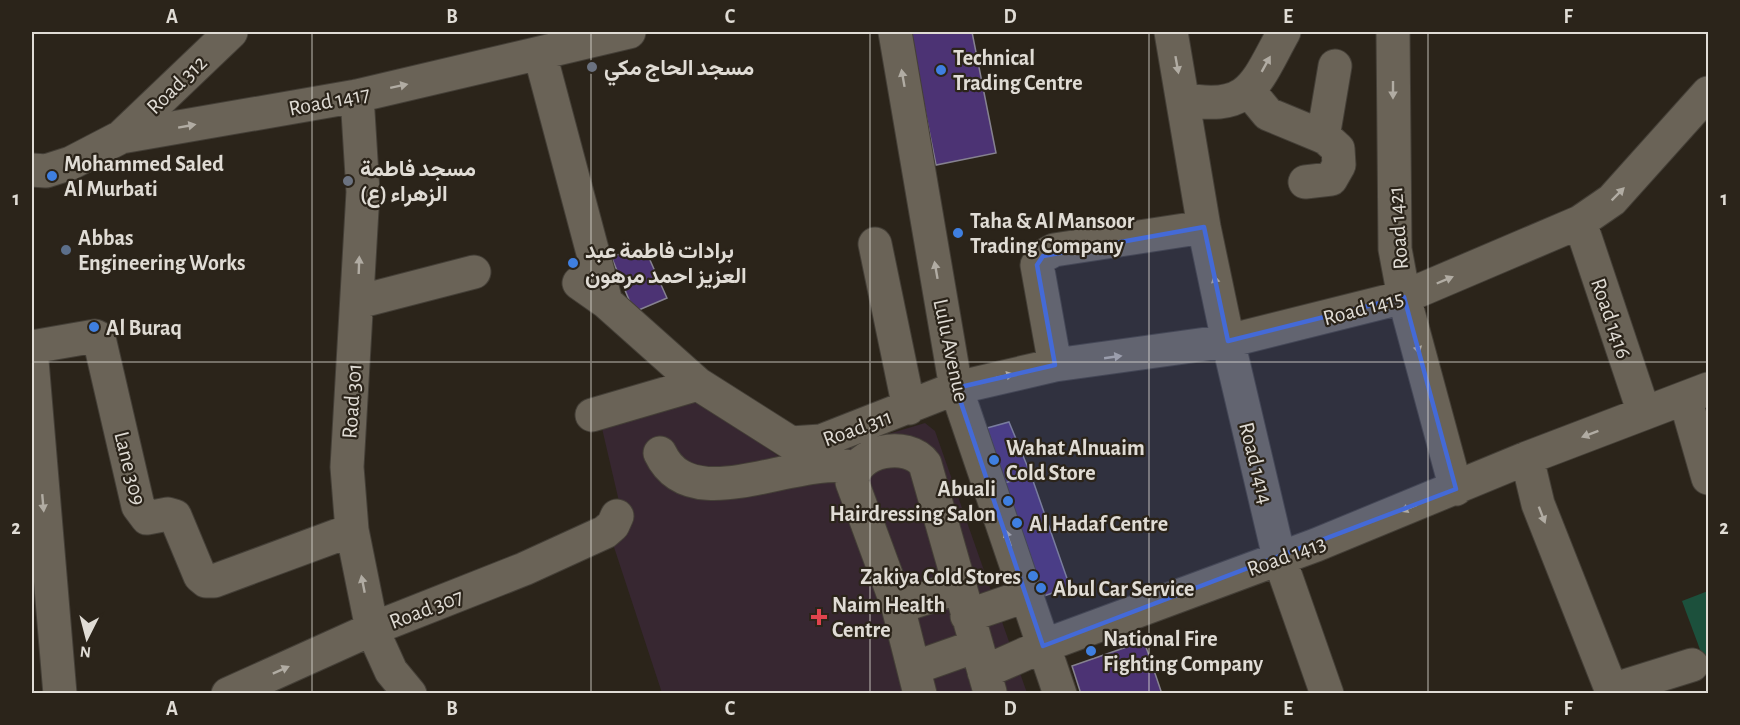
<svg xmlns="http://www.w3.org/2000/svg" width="1740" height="725" font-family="'Alegreya Sans',Vazirmatn,sans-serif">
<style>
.medical{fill:#372731}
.green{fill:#1c503c}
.building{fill:#4c3374;stroke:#868290;stroke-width:1.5}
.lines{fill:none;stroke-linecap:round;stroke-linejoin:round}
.minor-casing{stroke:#443f37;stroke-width:35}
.minor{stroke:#6a6357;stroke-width:33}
.oneway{fill:#b1aca3}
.marked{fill:#446ad7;fill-opacity:0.2;stroke:#446ad7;stroke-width:4.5;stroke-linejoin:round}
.grid{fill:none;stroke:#e0dcd5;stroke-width:1.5;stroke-opacity:0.55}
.worship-dot{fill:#6b7280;stroke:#2b241a;stroke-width:2}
.shop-dot{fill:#3f7fe0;stroke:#2b241a;stroke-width:2}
.service-dot{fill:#5c6f8a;stroke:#2b241a;stroke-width:2}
.health-dot{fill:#e0444e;stroke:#2b241a;stroke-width:2}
.labels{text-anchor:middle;stroke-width:4.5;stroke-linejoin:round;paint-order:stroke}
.poi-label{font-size:22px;font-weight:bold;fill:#e0dcd5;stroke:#2b241a;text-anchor:start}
.street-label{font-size:22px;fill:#e0dcd5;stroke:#2b241a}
.neatline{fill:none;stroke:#e0dcd5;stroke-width:2}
.grid-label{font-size:20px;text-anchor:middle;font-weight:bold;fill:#e0dcd5}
</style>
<rect width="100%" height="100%" fill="#2b241a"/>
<!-- medical -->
<path class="medical" d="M695,398L781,458L798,461L925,423L935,431L1027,693H662L612,541L621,510L601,424Z"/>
<!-- green -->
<path class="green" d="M1708,591V671L1682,601Z"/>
<!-- building -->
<path class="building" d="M909,32H972L996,153L936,165Z
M645,249L667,298L634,312L611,256Z
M1009,422L1031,475L998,485L976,431Z
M1031,475L1070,587L1038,598L998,485Z
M1144,641L1162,694H1081L1072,666Z"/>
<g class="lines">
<!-- minor casing -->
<g class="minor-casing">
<path id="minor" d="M895,32L956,388L1060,694
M1171,32L1204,227L1228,341L1279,557L1327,694
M1393,32L1395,249L1404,297L1456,489
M540,54L606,302
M1249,91L1268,114L1326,138L1338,149L1339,165L1331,179L1305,182
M357,96L363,192L347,467L352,530L372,629L391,671L410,694
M1183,99C1251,113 1256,82 1284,32
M121,137L231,32
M1323,137L1335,66
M32,170L46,171L71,163L121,137L357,96L629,32
M1580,222L1644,413
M875,244L909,408
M579,283L606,302L698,384L791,443L821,441L956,388L1055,365L1228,341L1404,297L1580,222L1612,200L1708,93
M358,302L474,272
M32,347L95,336L99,338L138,506L147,518L168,514L175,516L200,576L206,581H214L352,530
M32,361L60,694
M1055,365L1037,265L1043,256L1054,250L1204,227
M1685,398L1708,478
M592,415L698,384
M660,453C692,521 799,452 855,468
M1527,458L1538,504L1613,694
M898,607L959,587
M967,616L1028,595
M914,668L976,646
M984,672L1043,646L1316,545L1527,458L1708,389
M1612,690L1692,665
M228,694L372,629L524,569L605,532L613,525L617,516
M920,694L898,607L852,482C854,450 908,440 925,464L990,692"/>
</g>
<!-- minor -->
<use href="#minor" class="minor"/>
</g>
<!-- one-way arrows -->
<defs><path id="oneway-solid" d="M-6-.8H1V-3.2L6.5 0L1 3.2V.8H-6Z" transform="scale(1.5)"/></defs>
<g class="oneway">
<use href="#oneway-solid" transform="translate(1266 64) rotate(-61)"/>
<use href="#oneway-solid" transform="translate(1177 65) rotate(80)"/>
<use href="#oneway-solid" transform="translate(903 78) rotate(-100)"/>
<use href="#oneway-solid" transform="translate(399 86) rotate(-12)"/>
<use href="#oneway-solid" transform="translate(1393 90) rotate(90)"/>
<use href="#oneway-solid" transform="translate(187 126) rotate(-10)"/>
<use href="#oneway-solid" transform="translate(1618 194) rotate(-45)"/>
<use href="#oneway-solid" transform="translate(359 265) rotate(-88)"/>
<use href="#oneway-solid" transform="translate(936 270) rotate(-100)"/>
<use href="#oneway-solid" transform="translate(1445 280) rotate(-23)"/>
<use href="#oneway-solid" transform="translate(1216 284) rotate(-102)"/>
<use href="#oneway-solid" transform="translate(1417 345) rotate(75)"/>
<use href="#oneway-solid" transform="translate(1113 357) rotate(-8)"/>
<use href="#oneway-solid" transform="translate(1005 376) rotate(-13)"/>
<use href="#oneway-solid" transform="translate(1590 434) rotate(159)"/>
<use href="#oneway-solid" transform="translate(43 503) rotate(85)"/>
<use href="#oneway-solid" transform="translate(1409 508) rotate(158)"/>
<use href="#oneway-solid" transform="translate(1542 515) rotate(69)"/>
<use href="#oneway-solid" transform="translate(1008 538) rotate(-109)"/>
<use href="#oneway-solid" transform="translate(363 584) rotate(-101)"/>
<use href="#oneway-solid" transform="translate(281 670) rotate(-24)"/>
</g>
<!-- marked area -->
<path class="marked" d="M1204,227L1228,341L1404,297L1456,489L1043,646L956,388L1055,365L1037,265L1043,256Z"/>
<!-- grid -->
<path class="grid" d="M312,32V694M591,32V694M870,32V694M1149,32V694M1428,32V694M32,362H1708"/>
<!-- markers -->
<g class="worship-dot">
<circle cx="592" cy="67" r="6"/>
<circle cx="348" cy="181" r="6"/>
</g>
<g class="shop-dot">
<circle cx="941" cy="70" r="6"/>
<circle cx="52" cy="176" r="6"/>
<circle cx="958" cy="233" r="6"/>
<circle cx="573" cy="263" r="6"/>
<circle cx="94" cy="327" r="6"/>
<circle cx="994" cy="460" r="6"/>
<circle cx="1008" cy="501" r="6"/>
<circle cx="1017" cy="523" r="6"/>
<circle cx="1033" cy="576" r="6"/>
<circle cx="1041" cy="588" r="6"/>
<circle cx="1091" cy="651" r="6"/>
</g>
<circle class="service-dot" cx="66" cy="250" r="6"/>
<path class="health-dot" d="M816 608h6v6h6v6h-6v6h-6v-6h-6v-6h6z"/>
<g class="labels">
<!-- poi labels -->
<g class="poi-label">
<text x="953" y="65">Technical<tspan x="953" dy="25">Trading Centre</tspan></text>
<text x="604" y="75">مسجد الحاج مكي</text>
<text x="64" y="171">Mohammed Saled<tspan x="64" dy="25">Al Murbati</tspan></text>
<text x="360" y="176">مسجد فاطمة<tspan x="360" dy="25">الزهراء (ع)</tspan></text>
<text x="970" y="228">Taha &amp; Al Mansoor<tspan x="970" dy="25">Trading Company</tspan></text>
<text x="78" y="245">Abbas<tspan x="78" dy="25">Engineering Works</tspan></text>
<text x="585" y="258">برادات فاطمة عبد<tspan x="585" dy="25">العزيز احمد مرهون</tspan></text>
<text x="106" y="335">Al Buraq</text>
<text x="1006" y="455">Wahat Alnuaim<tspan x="1006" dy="25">Cold Store</tspan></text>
<text x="996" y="496" text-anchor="end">Abuali<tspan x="996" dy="25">Hairdressing Salon</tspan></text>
<text x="1029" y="531">Al Hadaf Centre</text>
<text x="1021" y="584" text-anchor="end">Zakiya Cold Stores</text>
<text x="1053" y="596">Abul Car Service</text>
<text x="832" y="612">Naim Health<tspan x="832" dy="25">Centre</tspan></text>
<text x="1103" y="646">National Fire<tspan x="1103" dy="25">Fighting Company</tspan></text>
</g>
<!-- street labels -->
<g class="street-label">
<text transform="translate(176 84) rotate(-44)" y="8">Road 312</text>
<text transform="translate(329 100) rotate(-11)" y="8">Road 1417</text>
<text transform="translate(1397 228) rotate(-94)" y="8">Road 1421</text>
<text transform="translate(1363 307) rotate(-15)" y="8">Road 1415</text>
<text transform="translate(1612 318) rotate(71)" y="8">Road 1416</text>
<text transform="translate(952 350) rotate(78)" y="8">Lulu Avenue</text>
<text transform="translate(351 401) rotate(-86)" y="8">Road 301</text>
<text transform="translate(857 427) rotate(-20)" y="8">Road 311</text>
<text transform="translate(1257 463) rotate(76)" y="8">Road 1414</text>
<text transform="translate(131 468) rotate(76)" y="8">Lane 309</text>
<text transform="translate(1286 555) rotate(-20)" y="8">Road 1413</text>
<text transform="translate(426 608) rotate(-21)" y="8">Road 307</text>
</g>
</g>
<!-- border -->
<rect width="1740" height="725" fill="none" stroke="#2b241a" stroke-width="66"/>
<!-- north arrow -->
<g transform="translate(87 638) rotate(186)" stroke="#2b241a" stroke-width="4.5" paint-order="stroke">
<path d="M0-4.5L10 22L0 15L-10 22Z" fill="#e0dcd5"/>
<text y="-9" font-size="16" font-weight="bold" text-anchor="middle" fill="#e0dcd5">N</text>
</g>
<rect x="33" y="33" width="1674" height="659" class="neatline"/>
<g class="grid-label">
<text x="172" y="23">A</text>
<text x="452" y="23">B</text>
<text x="730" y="23">C</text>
<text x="1010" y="23">D</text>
<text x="1288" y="23">E</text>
<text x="1568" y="23">F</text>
<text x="16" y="205">1</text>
<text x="1724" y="205">1</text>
<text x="16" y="534">2</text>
<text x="1724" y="534">2</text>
<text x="172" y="715">A</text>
<text x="452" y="715">B</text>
<text x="730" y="715">C</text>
<text x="1010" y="715">D</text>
<text x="1288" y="715">E</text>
<text x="1568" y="715">F</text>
</g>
</svg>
